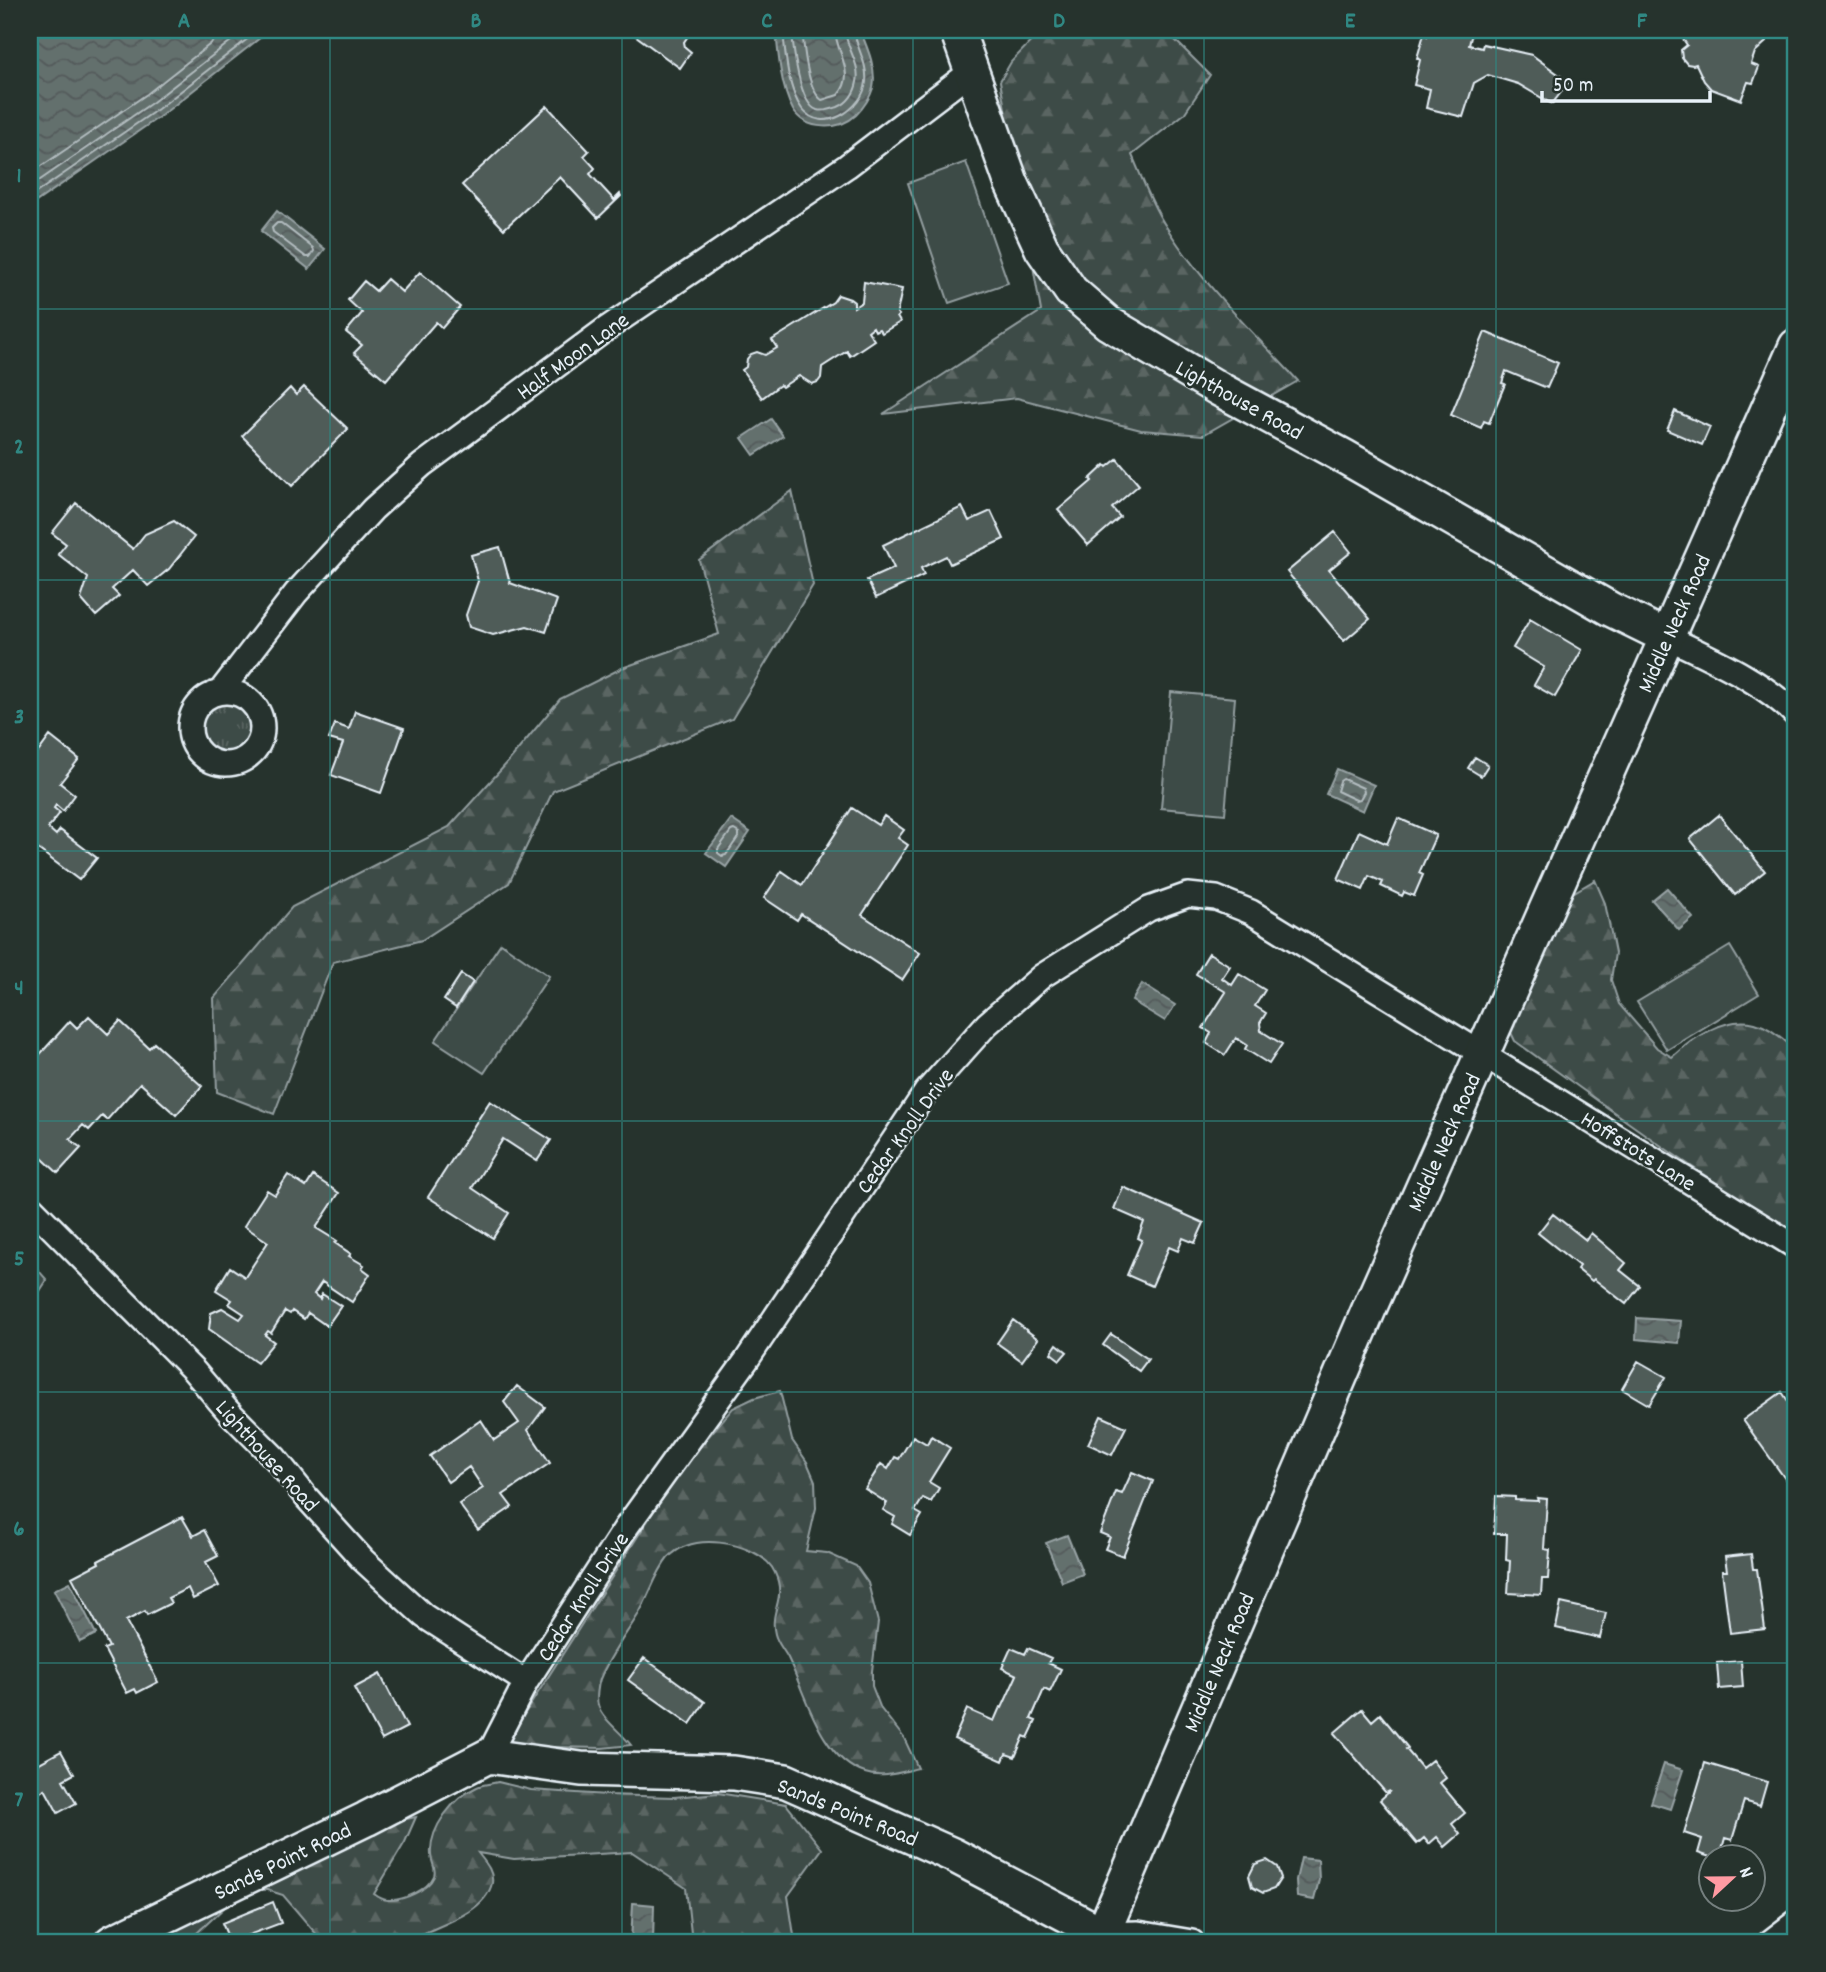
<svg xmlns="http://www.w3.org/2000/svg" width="1826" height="1972" font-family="Dekko,sans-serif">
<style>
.grass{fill:url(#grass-tufts);stroke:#939ea0;stroke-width:2}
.forest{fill:url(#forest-firs);stroke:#939ea0;stroke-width:2}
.cemetery{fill:url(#cemetery-stones);stroke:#939ea0;stroke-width:2}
.pitch{fill:#3e4b47;stroke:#939ea0;stroke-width:2}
.water{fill:url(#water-waves);stroke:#98a3a5;stroke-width:2}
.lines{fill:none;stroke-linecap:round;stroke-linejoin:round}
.shore{stroke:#b3bdc0;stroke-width:2}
.building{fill:#505c59;stroke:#e8f1f8;stroke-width:2}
.street-casing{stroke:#e8f1f8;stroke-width:28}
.secondary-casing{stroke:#e8f1f8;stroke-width:38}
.street{stroke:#26332d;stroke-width:23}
.secondary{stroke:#26332d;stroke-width:33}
.grid{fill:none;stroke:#308883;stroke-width:2;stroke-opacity:0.55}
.labels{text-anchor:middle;stroke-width:5;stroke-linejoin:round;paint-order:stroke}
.street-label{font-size:23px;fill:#e8f1f8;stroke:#26332d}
.neatline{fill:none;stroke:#308883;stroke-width:2.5}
.grid-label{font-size:23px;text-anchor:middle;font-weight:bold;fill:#308883}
</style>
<defs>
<pattern id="grass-tufts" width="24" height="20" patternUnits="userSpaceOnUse" patternTransform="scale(1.75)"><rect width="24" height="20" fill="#3e4b47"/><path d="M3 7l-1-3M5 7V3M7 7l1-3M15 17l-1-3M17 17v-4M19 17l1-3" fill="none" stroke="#5a6562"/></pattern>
<pattern id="forest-firs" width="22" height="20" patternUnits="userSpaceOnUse" patternTransform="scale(1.75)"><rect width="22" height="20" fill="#3e4b47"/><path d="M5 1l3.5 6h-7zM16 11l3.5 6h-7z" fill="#5a6562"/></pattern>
<pattern id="cemetery-stones" width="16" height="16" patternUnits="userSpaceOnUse" patternTransform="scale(1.75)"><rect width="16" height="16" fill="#3e4b47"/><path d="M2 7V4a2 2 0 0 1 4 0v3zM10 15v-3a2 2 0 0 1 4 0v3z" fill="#5a6562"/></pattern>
<pattern id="water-waves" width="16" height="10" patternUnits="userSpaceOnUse" patternTransform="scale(1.75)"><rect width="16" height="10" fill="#636f6d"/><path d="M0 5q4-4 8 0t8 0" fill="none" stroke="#535a5a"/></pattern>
</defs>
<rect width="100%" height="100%" fill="#26332d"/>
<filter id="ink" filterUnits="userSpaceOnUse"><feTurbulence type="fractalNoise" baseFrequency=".0143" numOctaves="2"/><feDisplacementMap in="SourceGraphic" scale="14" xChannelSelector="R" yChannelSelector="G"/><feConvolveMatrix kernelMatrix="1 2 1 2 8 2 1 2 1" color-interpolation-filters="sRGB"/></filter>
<g filter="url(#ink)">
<!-- grass -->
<path class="grass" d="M198 727a28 28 0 1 1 56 0a28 28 0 1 1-56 0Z"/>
<!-- forest -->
<path class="forest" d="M1042,30H1165L1210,75L1184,114L1132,155C1143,180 1152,206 1167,228C1203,285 1253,332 1298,381L1203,435L1141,430L1017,398L883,414L1041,311L1000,81L1011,62Z
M792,491L813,585L732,719L553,791L509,883L422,940L333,962L274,1114L217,1092L214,998L292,907L449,827L508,762L560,699L622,668L719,634L699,560Z
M1595,880L1605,903L1615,953L1611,980L1619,1004L1657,1048L1672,1057C1693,1038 1725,1016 1755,1023C1770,1027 1785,1040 1796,1051V1232C1698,1176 1607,1107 1515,1041L1507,1024L1571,894Z
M780,1391L792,1440L807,1462L815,1481L816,1508L806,1551L827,1553L856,1566L868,1583L878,1622L872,1671V1686L881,1709L904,1738L918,1768C901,1772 882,1779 865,1773C821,1759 806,1695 788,1658C784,1650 777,1643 775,1634C769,1610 787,1599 775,1573C771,1563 763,1557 753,1552C734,1543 706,1538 686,1546C680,1548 672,1554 668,1558C655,1574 649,1597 638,1615C625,1636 610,1655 600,1679C598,1685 596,1698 598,1705C602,1719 622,1733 631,1745L602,1748L504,1746L682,1467L733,1408L754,1398Z
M498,1782L531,1790L607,1795L674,1797L718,1793L786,1804L822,1849L788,1896L795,1942H692L686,1888L632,1852L514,1859L478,1853C484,1861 494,1871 492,1883C486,1911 444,1924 422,1934L431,1942H323L283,1895L267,1890L250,1889L396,1821L416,1817L405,1842L374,1894C378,1897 382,1900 388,1900C403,1901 428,1890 434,1876C437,1868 431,1863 431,1855C429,1828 453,1798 477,1787C483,1784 491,1784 498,1782Z
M226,1906L196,1934L207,1942H163L184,1919L205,1910Z"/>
<!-- cemetery -->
<path class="cemetery" d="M30,1261L47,1280L30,1306Z"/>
<!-- pitch -->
<path class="pitch" d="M966,162L1008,283L949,303L908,183Z
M1171,692L1235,698L1225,814L1161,808Z
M501,943L549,976L484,1073L435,1041Z
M1730,946L1759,994L1667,1050L1637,1002Z"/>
<!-- water -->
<path class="water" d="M30,30H270L162,115L30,206Z
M776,30H860C867,47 877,69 873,88C870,98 863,108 856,115C839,131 806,131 793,110C781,88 778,54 776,30Z
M277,211L325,249L309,269L261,231Z
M771,419L783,436L754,455L742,438Z
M1337,769L1374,785L1363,811L1326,794Z
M731,819L750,832L726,867L706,853Z
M1667,888L1693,918L1679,930L1652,900Z
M1142,984L1175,1005L1165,1021L1132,1001Z
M1637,1318L1681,1321L1679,1343L1636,1339Z
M1067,1535L1083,1574L1062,1582L1046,1543Z
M70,1582L96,1634L80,1642L54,1590Z
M1664,1764L1683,1770L1670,1809L1651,1803Z
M1301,1858L1318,1860L1319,1880L1314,1900L1297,1897L1296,1880Z
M633,1903L654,1905L653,1942H631Z"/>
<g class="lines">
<!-- shore -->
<path class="shore" d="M783,30C785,52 788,91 802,109C822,135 863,110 866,82C868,63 856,48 854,30
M792,30C793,47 799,104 817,110C824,112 832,109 838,107C848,103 855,93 857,82C861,64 846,48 845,30
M802,30C804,47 807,90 822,100L838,95C857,74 836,53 835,30
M30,174L147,94L228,30
M30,187L153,102L245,30
M30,197L158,109L259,30
M277,223H281L313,248L314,251L310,257H306L273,232L272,228Z
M1343,779L1363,788L1364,792L1360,799L1356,800L1337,791L1340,781Z
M734,830L739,833V836L726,855L722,856L718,853V849L731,831Z"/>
</g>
<!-- building -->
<path class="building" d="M634,30H692L684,42L685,47L691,52L680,68L632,33Z
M1429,30H1459L1472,33L1469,45L1482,48L1483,44L1532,55L1569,82L1552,104L1518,84L1488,75L1474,83L1463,117L1426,108L1430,89L1414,85L1420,60L1417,58L1424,34L1427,36Z
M1686,30H1766V42L1755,52L1751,64L1759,67L1753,83L1748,82L1741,100L1711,89L1704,81L1696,64L1693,65L1687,64L1682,58L1681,50L1687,45L1683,39Z
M547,106L589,151L584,156L595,168L590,174L614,200L620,194L621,196L598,218L560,177L504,229L462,185Z
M420,272L460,307L442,328L436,322L386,380L354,353L362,345L346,332L362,313L348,300L364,281L376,291L387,279L402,292Z
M864,282L902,289L897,313L899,315L897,317L900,322L882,333L879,329L875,331L873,327L868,331L874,340L850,356L847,351L822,367L821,378L818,382L812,384L799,376L782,387L780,385L762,398L742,370L746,367L747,359L751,354L757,352L765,355L777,348L772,340L833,302L838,295L850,299L854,302V307L862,302Z
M1485,332L1558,363L1547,388L1506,371L1502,383L1505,384L1489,423L1484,421L1481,428L1451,415Z
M304,387L348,429L292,486L242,436L290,388L296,395Z
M1675,411L1710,427L1702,445L1667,430Z
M1117,459L1139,485L1112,508L1120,517L1088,545L1058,510L1092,481L1090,479L1105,465L1107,467Z
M76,503L133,549L145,534L174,521L194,537L169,569L148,586L133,570L112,589L119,596L96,616L81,599L88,578L58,554L66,544L52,533Z
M962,507L969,521L991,511L1004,539L950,564L946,556L921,568L924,575L876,598L867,580L894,568L883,545Z
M1335,532L1351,552L1329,570L1370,619L1344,641L1287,572Z
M500,547L510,583L557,600L546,632L527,626L493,635L469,627L466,615L478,581L471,555Z
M1530,619L1582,650L1555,697L1534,685L1544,667L1513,648Z
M355,711L404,728L381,793L331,775L343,743L329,739L335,724L349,729Z
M50,736L79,759L60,783L75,795L63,811L56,805L54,808L60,813L48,828L56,835L60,830L97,858L79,880L30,843V745L31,744L39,751Z
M1475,757L1488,765L1481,776L1468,768Z
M852,808L878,825L884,816L904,830L898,838L908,845L862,915L920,953L902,980L801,914L797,920L764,898L782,871L802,885Z
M1719,815L1765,871L1735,895L1690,839Z
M1398,818L1436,835L1419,873L1423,875L1414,896L1404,892L1402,896L1381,886L1383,882L1369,876L1363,890L1338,879L1359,831L1387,844Z
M1209,953L1230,966L1222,978L1232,985L1239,974L1265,990L1255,1006L1266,1013L1260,1023L1261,1031L1282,1044L1269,1064L1245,1049L1247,1045L1236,1038L1225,1055L1206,1043L1211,1033L1203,1028L1226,992L1196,974Z
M461,974L473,982L456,1008L444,1000Z
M89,1016L108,1034L120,1021L149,1048L154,1043L202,1086L176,1115L140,1083L107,1120L102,1116L89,1130L83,1125L70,1139L81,1148L58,1173L30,1147V1059L33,1062L70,1021L77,1028Z
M490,1101L551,1140L537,1161L503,1139L472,1188L509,1213L493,1238L428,1197Z
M288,1175L306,1187L313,1176L339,1193L316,1228L337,1241L335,1243L351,1254L349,1256L364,1265L362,1268L370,1274L352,1302L322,1282L314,1294L320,1299L322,1294L341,1306L327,1326L308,1313L304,1319L292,1311L290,1314L285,1311L271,1333L268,1331L265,1335L274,1342L257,1363L209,1329L211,1313L222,1308L240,1319L244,1314L229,1304L232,1300L216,1290L230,1267L245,1277L268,1242L244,1226L267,1190L275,1195Z
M1123,1187L1204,1223L1195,1243L1183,1238L1178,1251L1169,1247L1152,1286L1127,1275L1142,1240L1138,1238L1144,1222L1114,1209Z
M1553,1214L1586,1240L1591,1233L1626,1263L1620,1270L1640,1286L1626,1304L1594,1279L1592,1281L1577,1269L1579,1266L1538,1233Z
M1013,1320L1038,1339L1022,1361L997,1343Z
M1111,1334L1148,1359L1139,1371L1103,1345Z
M1057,1344L1067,1352L1060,1360L1051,1353Z
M1638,1361L1666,1377L1649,1405L1622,1389Z
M517,1386L545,1407L528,1430L550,1463L503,1495L512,1507L478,1530L459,1504L483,1488L469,1467L448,1482L430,1456L481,1420L494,1440L519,1423L504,1402Z
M1782,1392L1796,1413V1472L1786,1480L1743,1420Z
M1101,1416L1126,1427L1112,1455L1088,1444Z
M913,1436L927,1444L931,1436L950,1448L929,1482L939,1488L931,1502L923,1498L915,1511L922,1515L910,1535L892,1524L895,1517L883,1510L887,1503L865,1489L881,1464L888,1469L895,1457L899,1459Z
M1132,1472L1153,1481L1123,1556L1105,1549L1110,1537L1100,1533L1116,1492L1122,1494Z
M1496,1496L1515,1497V1500L1538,1501L1537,1498L1547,1499L1544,1549L1550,1550L1548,1579H1542L1541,1595L1508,1593L1510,1561L1506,1560L1507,1534H1494Z
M182,1517L193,1536L204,1530L218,1556L206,1562L219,1586L193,1599L188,1588L168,1598L171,1603L147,1615L145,1611L126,1621L158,1682L137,1693L135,1689L127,1693L104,1649L109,1647L72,1577L99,1563L98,1561Z
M1751,1554L1753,1569H1757L1765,1629L1730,1633L1722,1571H1727L1725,1557Z
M1561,1603L1606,1613L1600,1638L1556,1628Z
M1011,1648L1025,1654L1028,1648L1051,1658L1048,1663L1061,1669L1050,1692L1044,1689L1042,1694L1031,1719L1036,1721L1028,1738L1024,1736L1015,1757L1006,1754L1003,1761L954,1739L967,1709L994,1721L1000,1707L1002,1708L1017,1675L1002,1668Z
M644,1658L705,1702L690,1724L628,1680Z
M1741,1661L1743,1687L1719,1689L1717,1663Z
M380,1674L407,1727L382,1740L354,1688Z
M1362,1709L1372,1721L1380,1714L1408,1748L1406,1749L1422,1768L1432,1760L1446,1778L1440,1783L1465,1813L1452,1824L1460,1834L1445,1847L1437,1837L1429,1844L1424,1838L1417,1844L1380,1800L1390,1791L1386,1793L1334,1733Z
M61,1751L74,1774L63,1780L76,1803L58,1813L45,1789L34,1796L30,1789V1768Z
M1705,1763L1767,1782L1760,1806L1744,1801L1732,1840L1725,1838L1720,1856L1710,1857L1698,1853L1702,1839L1684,1833Z
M1267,1860L1277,1867L1281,1878L1274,1889L1263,1893L1252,1887L1249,1876L1255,1864Z
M273,1902L281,1923L230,1942L222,1923Z"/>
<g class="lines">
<!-- street casing -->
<g class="street-casing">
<path id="street" d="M1667,637C1712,659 1760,679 1796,715
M220,692L296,593L373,509L422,465L606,329L847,166L972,71
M190 728a36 36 0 1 1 72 0a36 36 0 1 1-72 0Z
M30,1206L194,1371L228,1411L275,1458L307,1498L363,1560L424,1616L526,1682
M488,1756L526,1682L625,1529L746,1361L926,1092L987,1024L1042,976L1149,909L1188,895L1216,898L1251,912L1796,1247
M1103,1934L1138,1933L1192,1942
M1770,1942L1796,1922"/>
</g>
<!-- secondary casing -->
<g class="secondary-casing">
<path id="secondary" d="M957,30L1011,182L1042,249L1071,291L1108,323L1219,389L1345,457L1610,609L1667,637
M112,1942L366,1819L488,1756L581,1769L734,1773L786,1781L953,1855L1103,1934
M1099,1942L1369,1309L1796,346"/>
</g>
<!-- street -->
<use href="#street" class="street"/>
<!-- secondary -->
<use href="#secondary" class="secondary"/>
</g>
</g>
<!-- grid -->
<path class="grid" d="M330,30V1942M622,30V1942M913,30V1942M1204,30V1942M1496,30V1942M30,309H1796M30,580H1796M30,851H1796M30,1121H1796M30,1392H1796M30,1663H1796"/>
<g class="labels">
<!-- street labels -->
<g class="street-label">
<text transform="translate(572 355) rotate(-36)" y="8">Half Moon Lane</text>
<text transform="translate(1240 399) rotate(29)" y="8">Lighthouse Road</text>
<text transform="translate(1673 623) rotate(-66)" y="8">Middle Neck Road</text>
<text transform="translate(904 1130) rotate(-54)" y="8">Cedar Knoll Drive</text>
<text transform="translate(1443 1142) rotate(-66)" y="8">Middle Neck Road</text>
<text transform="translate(1639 1150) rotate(32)" y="8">Hoffstots Lane</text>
<text transform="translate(268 1455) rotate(48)" y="8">Lighthouse Road</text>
<text transform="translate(582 1596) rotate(-57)" y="8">Cedar Knoll Drive</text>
<text transform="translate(1218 1662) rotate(-67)" y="8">Middle Neck Road</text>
<text transform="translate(848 1811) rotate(22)" y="8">Sands Point Road</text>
<text transform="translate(282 1860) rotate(-26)" y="8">Sands Point Road</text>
</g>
</g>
<!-- margin -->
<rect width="1826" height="1972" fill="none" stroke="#26332d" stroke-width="77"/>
<!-- north arrow -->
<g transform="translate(1732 1878) rotate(68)"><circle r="33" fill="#26332d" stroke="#747f7e" stroke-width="2"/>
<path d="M0-5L12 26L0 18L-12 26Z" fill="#ff9aa2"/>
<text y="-10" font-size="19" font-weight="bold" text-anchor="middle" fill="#e8f1f8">N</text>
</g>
<!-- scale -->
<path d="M1542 91v10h168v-10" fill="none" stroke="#e8f1f8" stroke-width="3.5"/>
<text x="1553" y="91" font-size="21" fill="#e8f1f8" stroke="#26332d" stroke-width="5" paint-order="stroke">50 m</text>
<rect x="38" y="38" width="1749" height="1896" class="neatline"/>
<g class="grid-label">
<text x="184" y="27">A</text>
<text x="476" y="27">B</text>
<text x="767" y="27">C</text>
<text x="1059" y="27">D</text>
<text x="1350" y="27">E</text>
<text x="1642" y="27">F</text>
<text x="19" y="182">1</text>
<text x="19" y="453">2</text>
<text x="19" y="723">3</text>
<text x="19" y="994">4</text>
<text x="19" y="1265">5</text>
<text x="19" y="1535">6</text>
<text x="19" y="1806">7</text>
</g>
</svg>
